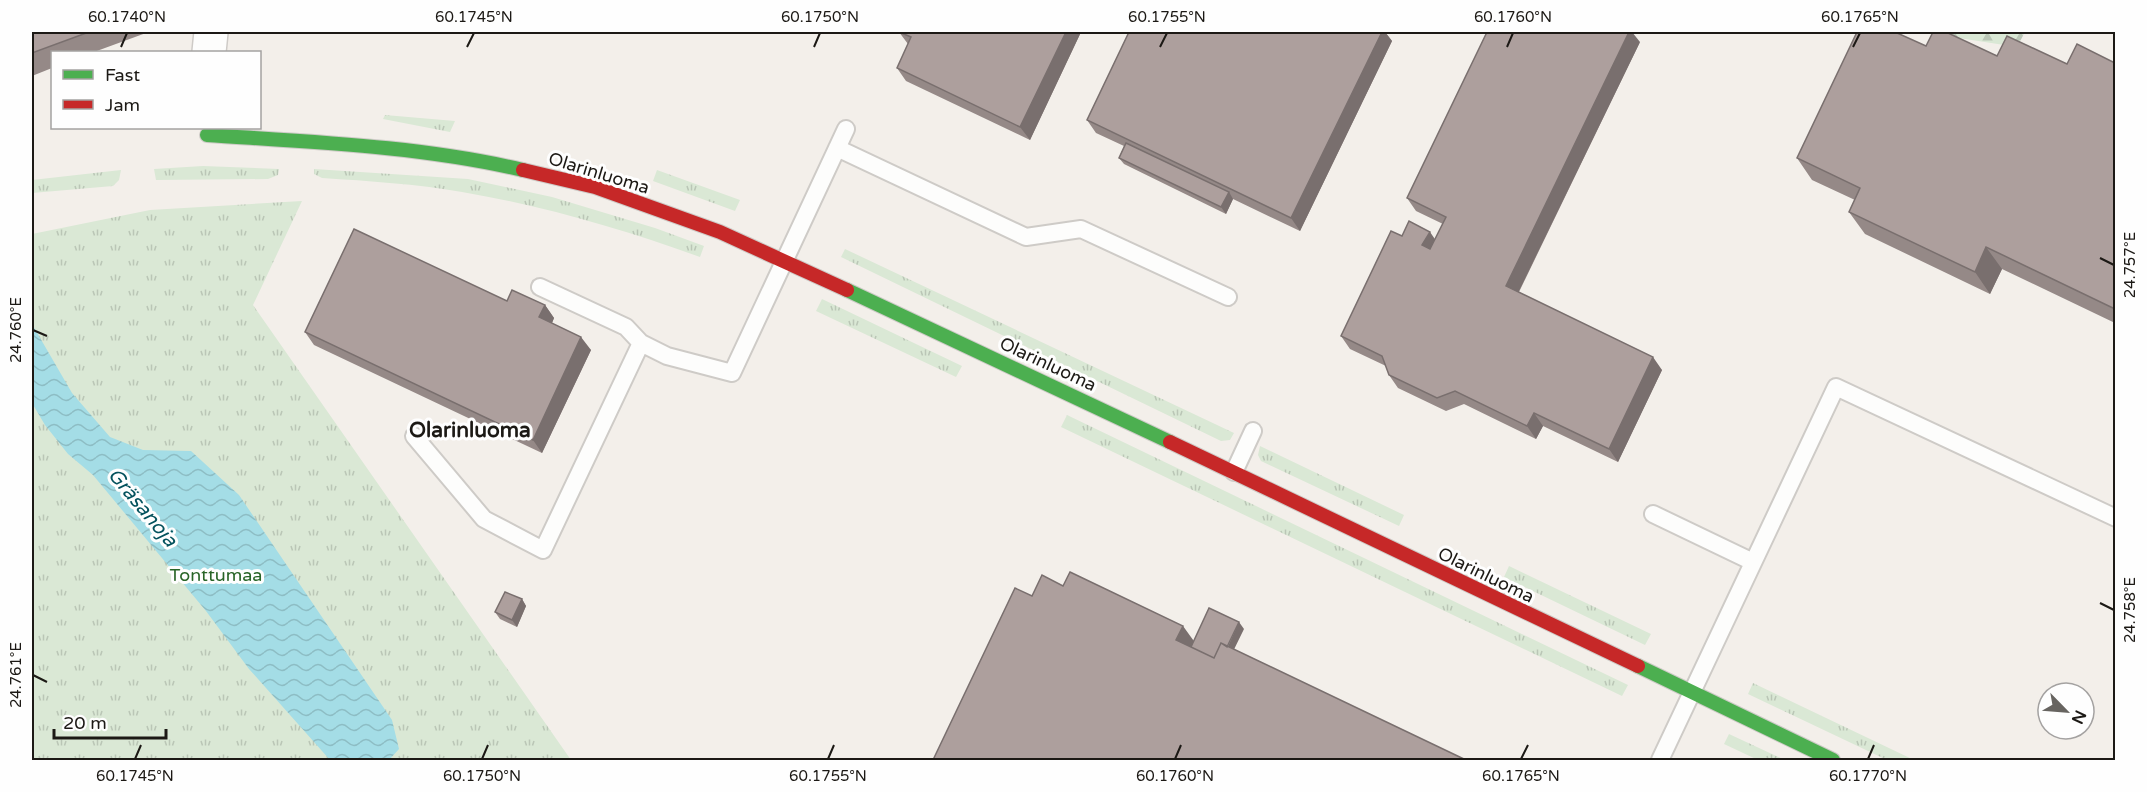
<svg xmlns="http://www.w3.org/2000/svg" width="2147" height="792" font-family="'Varela Round',sans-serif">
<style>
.grass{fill:url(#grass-tufts)}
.forest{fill:url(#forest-firs)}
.water{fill:url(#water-waves)}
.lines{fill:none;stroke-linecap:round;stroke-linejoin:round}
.lane-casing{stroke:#cecbc7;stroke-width:20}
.street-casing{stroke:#cecbc7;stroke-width:36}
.fast-casing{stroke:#cecbc7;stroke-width:16}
.jam-casing{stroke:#cecbc7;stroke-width:16}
.lane{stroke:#fdfdfc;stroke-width:16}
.street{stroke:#fdfdfc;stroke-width:33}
.fast{stroke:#4caf50;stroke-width:14}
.jam{stroke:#c62828;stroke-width:14}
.wall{fill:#958987}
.shaded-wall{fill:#796f6e}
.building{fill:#ad9f9d;stroke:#796f6e;stroke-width:1.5}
.ticks{fill:none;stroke:#1c1915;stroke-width:2}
.labels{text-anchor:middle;stroke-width:6;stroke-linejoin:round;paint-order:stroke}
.street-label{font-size:18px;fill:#1c1915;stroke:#fefefe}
.park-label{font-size:18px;fill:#286426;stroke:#fefefe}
.water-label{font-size:20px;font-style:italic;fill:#04525d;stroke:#fefefe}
.quarter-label{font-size:21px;font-weight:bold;fill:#1c1915;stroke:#fefefe}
.neatline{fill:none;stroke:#1c1915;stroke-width:2}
.ticks-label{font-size:15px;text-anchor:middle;fill:#1c1915}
</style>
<defs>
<pattern id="grass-tufts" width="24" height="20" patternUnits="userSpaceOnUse" patternTransform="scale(1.5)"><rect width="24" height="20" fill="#dae8d5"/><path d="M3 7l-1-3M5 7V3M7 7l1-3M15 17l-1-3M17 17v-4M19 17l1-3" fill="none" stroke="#bac6b6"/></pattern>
<pattern id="forest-firs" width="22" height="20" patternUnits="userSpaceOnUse" patternTransform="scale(1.5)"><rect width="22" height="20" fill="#dae8d5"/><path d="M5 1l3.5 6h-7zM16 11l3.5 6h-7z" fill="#bac6b6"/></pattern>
<pattern id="water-waves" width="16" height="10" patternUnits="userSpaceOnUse" patternTransform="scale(1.5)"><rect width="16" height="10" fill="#a4dde6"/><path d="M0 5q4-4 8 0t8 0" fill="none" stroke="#8dbdc4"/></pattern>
</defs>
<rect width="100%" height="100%" fill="#f3efea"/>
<!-- grass -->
<path class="grass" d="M385,115L455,121L450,132L383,119Z
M203,166L279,169L278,175L268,179L156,180L154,169Z
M314,169L468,179L552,197L655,228L704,246L700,257C622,229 544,206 462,192C416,184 369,181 322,178L314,174Z
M121,170L119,180L113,186L32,193V180Z
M657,170L740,200L735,211L653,181Z
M302,201L253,305L571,760H32V234L150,210Z
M845,249L1234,433L1230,440L1221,441L841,257Z
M822,299L962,366L956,377L816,311Z
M1067,415L1628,685L1622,696L1061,427Z
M1260,446L1404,515L1399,526L1261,461L1258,455Z
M1509,566L1651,634L1645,645L1504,577Z
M1753,683L1914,760H1887L1748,694Z
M1729,734L1785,760H1758L1724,744Z"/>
<!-- forest -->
<path class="forest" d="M1920,32H2025L2017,47Z"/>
<!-- water -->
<path class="water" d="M32,324L72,393L110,437L143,450L191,451L239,495L392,720L399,749L389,760H330L249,669L206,611L93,475L68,454L45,425L32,403Z"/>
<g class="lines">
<!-- lane casing -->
<g class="lane-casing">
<path id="lane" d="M837,148L1026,237L1081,229L1228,297
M540,287L626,327L641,343L667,356L732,373L846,129
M414,436L484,519L543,550L641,343
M1234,472L1253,431
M1653,514L1753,562
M1660,760L1836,387L2116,518"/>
</g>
<!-- street casing -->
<g class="street-casing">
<path id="street" d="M209,52L211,32"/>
</g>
<!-- fast casing -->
<g class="fast-casing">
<path id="fast" d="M207,135C312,142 421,146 523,170
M847,290L1170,442
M1638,666L1833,760"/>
</g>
<!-- jam casing -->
<g class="jam-casing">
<path id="jam" d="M523,170L595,187L720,232L847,290
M1170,442L1638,666"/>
</g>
<!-- lane -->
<use href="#lane" class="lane"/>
<!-- street -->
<use href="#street" class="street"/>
<!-- fast -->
<use href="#fast" class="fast"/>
<!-- jam -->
<use href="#jam" class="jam"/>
</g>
<!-- wall -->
<path class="wall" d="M32,32H146V33L94,52H52V68L32,76Z
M899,32H1081L1030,140L906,81L897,68L908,44Z
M1129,32H1385L1392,41L1300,231L1233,199L1226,214L1124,164L1119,158L1124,146L1096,133L1087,120Z
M1640,42L1519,292L1662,370L1618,462L1543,426L1536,439L1464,404L1446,411L1398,388L1389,375L1386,366L1350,349L1341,336L1402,236L1435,239L1443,224L1416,211L1407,198Z
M1926,46L2067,64L2115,63V323L2002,269L1990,294L1865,234L1849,212L1855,200L1812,180L1797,158Z
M507,301L545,305L554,318L552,323L591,350L542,453L314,345L305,332Z
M522,599L526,606L517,627L500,619L495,612Z"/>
<!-- shaded-wall -->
<path class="shaded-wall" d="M1066,32H1081L1030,140L1020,127Z
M1382,32H1385L1392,41L1300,231L1291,218Z
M1629,32H1632L1640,42L1515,299L1506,286Z
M1229,192L1233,199L1226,214L1221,207Z
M1430,232L1439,245L1432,258L1422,245Z
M1986,247L2002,269L1990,294L1975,272Z
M545,305L554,318L549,330L539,317Z
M581,337L591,350L542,453L533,440Z
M1653,357L1662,370L1618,462L1609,449Z
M1534,413L1543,426L1536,439L1527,426Z
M522,599L526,606L517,627L512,620Z
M1239,622L1244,629L1222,674L1218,668Z
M1183,626L1196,644L1188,653L1176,640Z"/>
<!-- building -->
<path class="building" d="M32,32H89L32,53Z
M899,32H1066L1020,127L897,68L911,37Z
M1129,32H1382L1291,218L1087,120Z
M1487,32H1629L1506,286L1653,357L1609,449L1534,413L1527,426L1455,391L1437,398L1389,375L1382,356L1341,336L1391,231L1402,236L1409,221L1430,232L1422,245L1430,249L1446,217L1407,198Z
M1857,32H1895L1926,46L1933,32H1946L1997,56L2007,36L2067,64L2077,44L2115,63V309L1986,247L1975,272L1849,212L1860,188L1797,158Z
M1126,143L1229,192L1221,207L1119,158Z
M354,229L507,301L512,290L545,305L539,317L581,337L533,440L305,332Z
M1070,572L1183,626L1176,640L1214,658L1221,643L1466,760H933L1015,588L1032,596L1042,575L1063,586Z
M505,592L522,599L512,620L495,612Z
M1209,608L1239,622L1227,647L1221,643L1214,658L1191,647Z"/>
<!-- ticks -->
<path class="ticks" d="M121,47L127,33M467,47L474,33M814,47L820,33M1160,47L1167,33M1507,47L1513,33M1853,47L1860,33M2100,258L2114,265M33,330L47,336M2100,603L2114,610M33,675L47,682M135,759L141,745M482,759L488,745M828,759L834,745M1175,759L1181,745M1521,759L1528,745M1868,759L1874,745"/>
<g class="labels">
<!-- street labels -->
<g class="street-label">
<text transform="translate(599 173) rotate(17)" y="6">Olarinluoma</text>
<text transform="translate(1048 364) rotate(25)" y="6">Olarinluoma</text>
<text transform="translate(1486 575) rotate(26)" y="6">Olarinluoma</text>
</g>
<!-- park labels -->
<g class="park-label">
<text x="216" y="581">Tonttumaa</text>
</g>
<!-- water labels -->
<g class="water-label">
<text transform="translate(143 507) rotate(50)" y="7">Gräsanoja</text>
</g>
<!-- quarter labels -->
<g class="quarter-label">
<text x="470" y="437">Olarinluoma</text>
</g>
</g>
<!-- border -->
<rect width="2147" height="792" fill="none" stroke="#fefefe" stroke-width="66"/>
<!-- legend -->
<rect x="51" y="51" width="210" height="78" fill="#fefefe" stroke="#a4a2a1" stroke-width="1.5"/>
<rect x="63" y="70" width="30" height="9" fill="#4caf50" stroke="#a4a2a1" stroke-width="1.5"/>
<text x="105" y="81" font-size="18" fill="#1c1915">Fast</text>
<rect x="63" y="100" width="30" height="9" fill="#c62828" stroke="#a4a2a1" stroke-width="1.5"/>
<text x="105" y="111" font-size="18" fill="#1c1915">Jam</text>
<!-- north arrow -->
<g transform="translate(2066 711) rotate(115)"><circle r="28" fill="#fefefe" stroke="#a4a2a1" stroke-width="1.5"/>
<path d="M0-4.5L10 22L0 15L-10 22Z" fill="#676460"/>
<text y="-9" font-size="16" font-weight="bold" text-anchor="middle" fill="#1c1915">N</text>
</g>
<!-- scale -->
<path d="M54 729v9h112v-9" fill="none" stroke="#1c1915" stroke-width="3"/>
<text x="63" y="729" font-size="18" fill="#1c1915" stroke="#fefefe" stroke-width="4.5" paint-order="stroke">20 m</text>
<rect x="33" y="33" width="2081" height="726" class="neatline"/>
<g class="ticks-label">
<text x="127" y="22">60.1740°N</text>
<text x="474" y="22">60.1745°N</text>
<text x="820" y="22">60.1750°N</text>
<text x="1167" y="22">60.1755°N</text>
<text x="1513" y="22">60.1760°N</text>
<text x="1860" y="22">60.1765°N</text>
<text transform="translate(2130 265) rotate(-90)" y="5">24.757°E</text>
<text transform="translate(16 330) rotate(-90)" y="5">24.760°E</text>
<text transform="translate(2130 610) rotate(-90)" y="5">24.758°E</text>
<text transform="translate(16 675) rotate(-90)" y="5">24.761°E</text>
<text x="135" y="781">60.1745°N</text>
<text x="482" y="781">60.1750°N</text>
<text x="828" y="781">60.1755°N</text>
<text x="1175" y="781">60.1760°N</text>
<text x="1521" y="781">60.1765°N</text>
<text x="1868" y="781">60.1770°N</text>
</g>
</svg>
